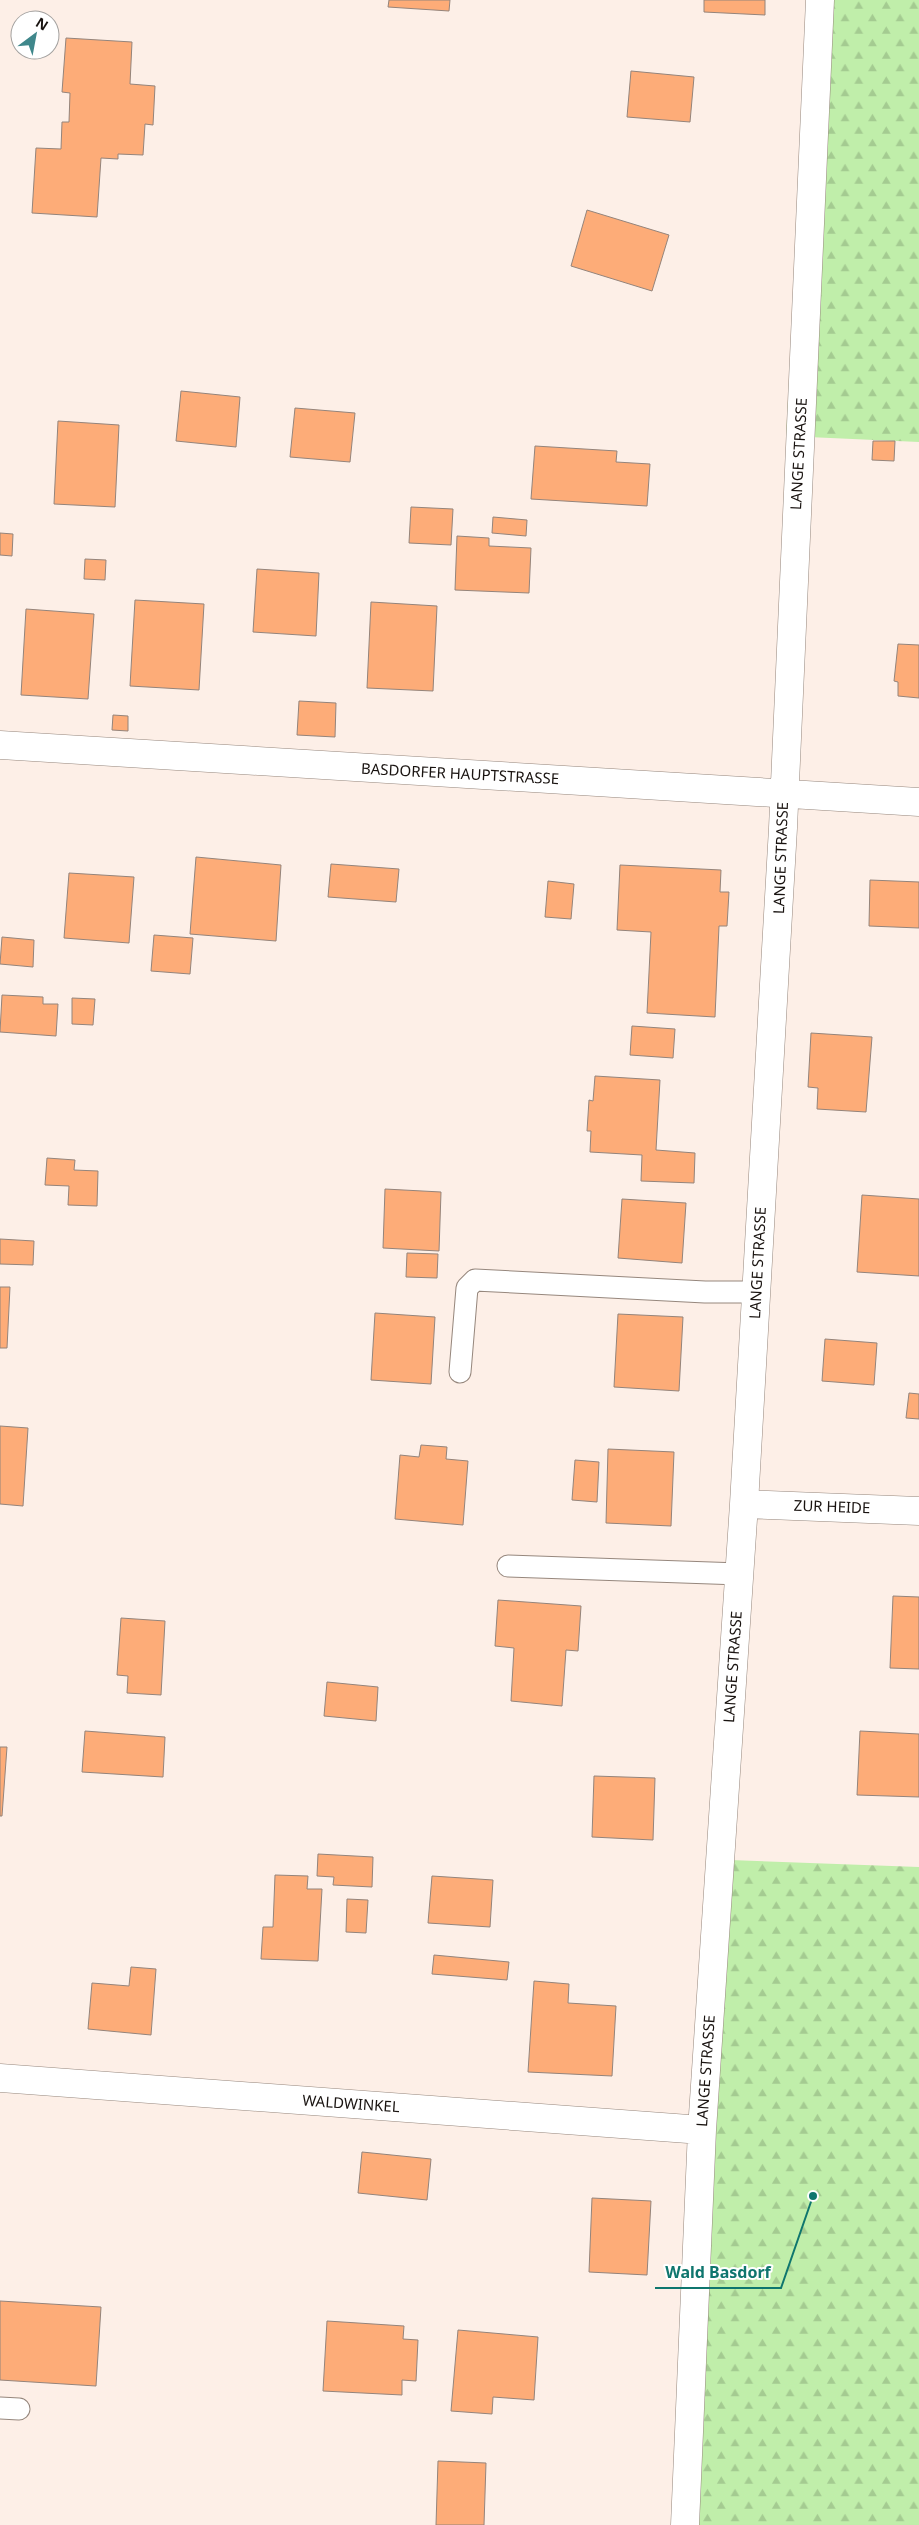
<svg xmlns="http://www.w3.org/2000/svg" width="919" height="2525" font-family="'Noto Sans',sans-serif">
<style>
.forest{fill:url(#forest-firs)}
.building{fill:#fdac78;stroke:#94847b}
.lines{fill:none;stroke-linecap:round;stroke-linejoin:round}
.lane-casing{stroke:#96877d;stroke-width:23}
.street-casing{stroke:#96877d;stroke-width:29}
.lane{stroke:#fff;stroke-width:21}
.street{stroke:#fff;stroke-width:28}
.labels{text-anchor:middle;stroke-width:4;stroke-linejoin:round;paint-order:stroke}
.street-label{font-size:15px;fill:#191310;stroke:#fff}
.leader{fill:none;stroke:#0f766e;stroke-width:2}
.callout-dot{fill:#0f766e;stroke:#fff;stroke-width:2}
.callout-label{font-size:16px;text-anchor:middle;font-weight:bold;fill:#0f766e;stroke:#fff;stroke-width:4;stroke-linejoin:round;paint-order:stroke}
</style>
<defs>
<pattern id="forest-firs" width="22" height="20" patternUnits="userSpaceOnUse" patternTransform="scale(1.25)"><rect width="22" height="20" fill="#c0eeaa"/><path d="M5 1l3.5 6h-7zM16 11l3.5 6h-7z" fill="#a4cb91"/></pattern>
</defs>
<rect width="100%" height="100%" fill="#fdefe7"/>
<!-- forest -->
<path class="forest" d="M810,0H919V442L786,436Z
M730,1860L919,1867V2525H686Z"/>
<!-- building -->
<path class="building" d="M389,0H450L449,11L388,7Z
M704,0H765V15L704,12Z
M66,38L132,42L130,84L155,86L153,125L145,124L143,155L118,154V159L101,158L97,217L32,213L36,148L61,149L62,122H69L70,93L62,92Z
M631,71L694,77L690,122L627,117Z
M587,210L669,235L652,291L571,266Z
M181,391L240,397L236,447L176,441Z
M295,408L355,413L350,462L290,457Z
M58,421L119,425L115,507L54,504Z
M873,441H895L894,461L872,460Z
M535,446L617,451L616,462L650,464L647,506L531,499Z
M411,507L453,509L451,545L409,543Z
M493,517L527,520L526,536L492,533Z
M0,533L13,534L12,556L0,555Z
M457,536L489,538V546L531,548L529,593L455,590Z
M85,559L106,560L105,580L84,579Z
M257,569L319,573L316,636L253,632Z
M135,600L204,604L199,690L130,686Z
M371,602L437,606L433,691L367,688Z
M26,609L94,614L88,699L21,695Z
M898,644L919,645V698L898,696V682L894,681Z
M299,701L336,703L335,737L297,735Z
M113,715L128,716V731L112,730Z
M196,857L281,865L276,941L190,934Z
M331,864L399,869L396,902L328,897Z
M620,865L721,870L720,892H729L727,926H719L715,1017L647,1013L651,932L617,930Z
M69,873L134,877L129,943L64,938Z
M870,880L919,882V928L869,926Z
M548,881L574,884L571,919L545,917Z
M154,935L193,938L190,974L151,971Z
M2,937L34,940L33,967L0,964Z
M2,995L43,997V1004H58L56,1036L0,1032Z
M72,998L95,999L93,1025L72,1024Z
M632,1026L675,1029L673,1058L630,1055Z
M811,1033L872,1037L866,1112L817,1109L818,1088L808,1087Z
M595,1076L660,1080L656,1150L695,1153L694,1183L641,1181L642,1155L590,1152L591,1131H587L589,1100L593,1101Z
M47,1158L75,1160L74,1170L98,1171L97,1206L68,1205L69,1186L45,1185Z
M385,1189L441,1192L439,1251L383,1248Z
M862,1195L919,1199V1276L857,1272Z
M622,1199L686,1203L682,1263L618,1258Z
M0,1239L34,1241L33,1265L0,1264Z
M407,1253L438,1254L437,1278L406,1277Z
M0,1287H10L7,1348H0Z
M375,1313L435,1317L431,1384L371,1380Z
M618,1314L683,1317L679,1391L614,1387Z
M825,1339L877,1343L874,1385L822,1381Z
M909,1393L919,1394V1419L906,1418Z
M0,1426L28,1428L23,1506L0,1504Z
M421,1445L447,1447L446,1459L468,1461L463,1525L395,1519L400,1455L419,1457Z
M608,1449L674,1452L671,1526L606,1523Z
M575,1460L599,1462L597,1502L572,1500Z
M893,1596L919,1597V1669L890,1668Z
M498,1600L581,1606L578,1651L566,1650L562,1706L511,1701L514,1648L495,1646Z
M121,1618L165,1621L161,1695L127,1693L128,1676L117,1675Z
M327,1682L378,1687L376,1721L324,1716Z
M85,1731L165,1737L163,1777L82,1772Z
M860,1731L919,1734V1797L857,1795Z
M0,1747H7L2,1816H0Z
M594,1776L655,1778L653,1840L592,1837Z
M318,1854L373,1857L372,1887L333,1885L334,1877L317,1876Z
M275,1875L308,1876L307,1889H322L318,1961L261,1959L263,1927H273Z
M432,1876L493,1880L490,1927L428,1923Z
M347,1899L368,1900L366,1933L346,1932Z
M434,1955L509,1962L507,1980L432,1974Z
M131,1967L156,1969L151,2035L88,2029L92,1983L129,1986Z
M534,1981L569,1984L568,2003L616,2006L612,2076L528,2072Z
M362,2152L431,2159L427,2200L358,2193Z
M592,2198L651,2201L647,2275L589,2272Z
M0,2301L101,2307L96,2386L0,2380Z
M327,2321L404,2326L403,2339L418,2340L416,2381L402,2380V2395L323,2391Z
M458,2330L538,2337L534,2400L493,2397L492,2414L451,2411Z
M438,2461L486,2463L484,2525H436Z"/>
<g class="lines">
<!-- lane casing -->
<g class="lane-casing">
<path id="lane" d="M460,1372L467,1288L475,1280L705,1292H757
M508,1566L740,1574
M0,2408L19,2409"/>
</g>
<!-- street casing -->
<g class="street-casing">
<path id="street" d="M0,745L919,802
M744,1504L919,1511
M0,2078L702,2130
M685,2525L702,2130L744,1504L783,828L820,0"/>
</g>
<!-- lane -->
<use href="#lane" class="lane"/>
<!-- street -->
<use href="#street" class="street"/>
</g>
<g class="labels">
<!-- street labels -->
<g class="street-label">
<text transform="translate(799 454) rotate(-87)" y="5">LANGE STRASSE</text>
<text transform="translate(460 774) rotate(3)" y="5">BASDORFER HAUPTSTRASSE</text>
<text transform="translate(781 858) rotate(-88)" y="5">LANGE STRASSE</text>
<text transform="translate(758 1263) rotate(-87)" y="5">LANGE STRASSE</text>
<text transform="translate(832 1507) rotate(2)" y="5">ZUR HEIDE</text>
<text transform="translate(733 1667) rotate(-86)" y="5">LANGE STRASSE</text>
<text transform="translate(706 2071) rotate(-86)" y="5">LANGE STRASSE</text>
<text transform="translate(351 2104) rotate(4)" y="5">WALDWINKEL</text>
</g>
</g>
<!-- callouts -->
<path class="leader" d="M813 2196L781 2288H655"/>
<circle class="callout-dot" cx="813" cy="2196" r="5"/>
<g class="callout-label">
<text x="718" y="2278">Wald Basdorf</text>
</g>
<!-- north arrow -->
<g transform="translate(35 35) rotate(32)"><circle r="24" fill="#ffffff" stroke="#a3a19f"/>
<path d="M0-4L9 19L0 12L-9 19Z" fill="#3f878b"/>
<text y="-8" font-size="14" font-weight="bold" text-anchor="middle" fill="#191310">N</text>
</g>
</svg>
